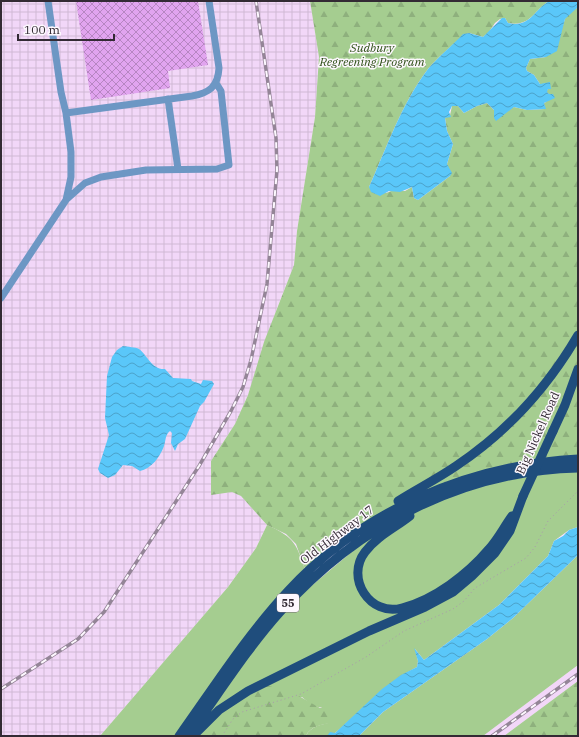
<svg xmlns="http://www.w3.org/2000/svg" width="579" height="737" font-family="'IBM Plex Serif',serif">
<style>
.industrial{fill:url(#industrial-grid)}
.built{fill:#f2d7f8}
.green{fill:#a5cd90}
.forest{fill:url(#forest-firs)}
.water{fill:url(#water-waves)}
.building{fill:url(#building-cross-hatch)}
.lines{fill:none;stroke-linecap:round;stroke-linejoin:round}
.path{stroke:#aa99ad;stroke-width:1;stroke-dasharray:1 3;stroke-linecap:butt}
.minor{stroke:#6d97c4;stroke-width:7}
.major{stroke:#1f4d7c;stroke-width:9}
.rail-casing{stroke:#948597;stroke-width:3.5}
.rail{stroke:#fdf8fe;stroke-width:2;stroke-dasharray:6;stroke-linecap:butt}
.major-bridge{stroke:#1f4d7c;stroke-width:9}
.labels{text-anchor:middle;stroke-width:3;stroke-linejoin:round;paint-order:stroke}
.shield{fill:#fdf8fe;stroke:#706871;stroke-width:1}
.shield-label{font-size:11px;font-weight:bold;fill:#332a34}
.park-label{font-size:12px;font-style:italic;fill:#2e4f17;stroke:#fdf8fe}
.street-label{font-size:12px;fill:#332a34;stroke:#fdf8fe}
</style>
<defs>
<pattern id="industrial-grid" width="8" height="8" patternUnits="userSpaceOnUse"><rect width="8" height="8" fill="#f2d7f8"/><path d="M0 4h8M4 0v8" fill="none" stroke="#d0b9d5"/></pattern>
<pattern id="forest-firs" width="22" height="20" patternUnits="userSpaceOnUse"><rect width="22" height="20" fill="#a5cd90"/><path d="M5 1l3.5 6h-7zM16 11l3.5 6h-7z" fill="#8eb07d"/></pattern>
<pattern id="water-waves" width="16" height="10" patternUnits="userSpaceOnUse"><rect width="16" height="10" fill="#5ac7f9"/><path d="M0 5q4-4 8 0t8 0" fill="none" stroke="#4ba2ca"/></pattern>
<pattern id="building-cross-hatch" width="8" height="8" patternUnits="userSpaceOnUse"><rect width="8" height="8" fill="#e1a4ef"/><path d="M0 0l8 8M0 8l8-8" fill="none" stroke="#b786c2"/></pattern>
</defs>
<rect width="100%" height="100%" fill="#fae4ff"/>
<!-- industrial -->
<path class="industrial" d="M1,1H310L319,57L315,117L297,231L294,265L277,308L248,395L235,424L211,461V494L232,492L241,496L267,525L256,548L228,587L100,736H1Z"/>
<!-- built -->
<path class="built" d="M578,665V681L504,736H483Z"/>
<!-- green -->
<path class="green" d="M578,469V527L569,530L554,541L548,556L499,605L424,660L415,649L418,661L417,667C382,685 364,709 335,733L327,736H306C310,726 323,724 333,722L324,707C315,709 308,702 302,697L192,736L278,614L380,528L471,486Z
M267,525C296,538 296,544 306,572L178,736H100L228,587L256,548Z
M578,555V665L483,736H359L383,712L487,639L513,618Z"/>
<!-- forest -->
<path class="forest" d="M310,1H549C533,11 531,27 508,23L505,18L500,19L495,23L489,32L483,37L469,33L463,35C452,46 438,57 428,69C401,105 387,147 369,187L386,193L394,190L405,191L412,187L414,198L418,200L450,176L447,164L453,144L447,131L445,118L450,115L452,106H458L464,113L477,106L487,103L494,110V115L514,107L527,110L545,109L544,103L546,102L549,94L546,92L548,89L540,84L534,75L527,71L526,68L530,59L546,57L562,28L566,16L578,7V459L402,504L306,572L296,544L286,534L267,525L241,496L232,492L211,495V461L235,424L248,395L264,342L294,265L297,231L315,117L319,57Z
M578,681V736H504Z
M260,684L290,691L320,708L327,705C334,710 337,715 333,723C323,724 310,726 306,736H192Z"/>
<!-- water -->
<path class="water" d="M549,1H578V7L565,19L557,51L546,57L530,59L526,68L527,71L534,75L540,84L550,82L551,89H548L547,92L549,94H553L555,98L544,103L546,109L527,110L514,107L496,121L494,118V110L487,103L477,106L464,113L458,106H452L449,112L451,117L445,118L447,131L453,144L447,164L452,173L450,176L418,200L414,198L412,187L400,192L389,191L380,196L371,192L369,187C387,147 401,105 428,69C438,57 452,46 463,34L469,33L483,37L502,18H505L508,23C530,28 533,11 549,1Z
M123,346C128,347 135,347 139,349C148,356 152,370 165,369L173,378L191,379L192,381L201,384L203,380L212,381L214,384L204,402L200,406L185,439L178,444L175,451L171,443L172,433L170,431C165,435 166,440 164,446C160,457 151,469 140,471L132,466L123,465L115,475L108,478L100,473L98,469L109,435L105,418L107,376L112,357L117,350Z
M578,527V555L513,618L487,639L383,712L359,736H327L330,732L335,733L382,689L401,675L417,667L418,661L414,648L424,660L499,605L548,556L554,541L563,536L569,530Z"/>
<!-- building -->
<path class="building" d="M76,1H198L208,65L168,71L170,88L91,100Z"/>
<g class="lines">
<!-- path -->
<path class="path" d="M222,736L233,719L242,712L301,694L366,657L404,631L453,609L464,601L475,588L526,558L535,547L548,521L578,491"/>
<!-- minor -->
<path class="minor" d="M168,99L178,169
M66,113L192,96C209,93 218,87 219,68L209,1
M67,199L85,183L101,177L146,170L217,169L229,165L221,91L216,83
M1,298L66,200L71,177V152L66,113L61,92L48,1"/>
<!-- major -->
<path class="major" d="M553,431L565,405L578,369
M398,501C417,489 437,479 456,466C507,432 547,388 578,335
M410,516C395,528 377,536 365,552C345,578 370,617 402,608C434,600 468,574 489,549C498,539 504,527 512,516
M179,736C214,687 247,635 288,591C363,510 469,465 578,459
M188,736C218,695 246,650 280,612C357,526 460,471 578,468
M193,736L219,710L248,691L369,631L425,607L453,592L472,576L495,553L510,531L523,496"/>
<!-- rail casing -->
<g class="rail-casing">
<path id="rail" d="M1,689L78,639L104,612L199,466L231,411L243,387L251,360L267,284L277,170L276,138L256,1
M492,736L578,674"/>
</g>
<!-- rail -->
<use href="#rail" class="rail"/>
<!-- major-bridge -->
<path class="major-bridge" d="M523,496L553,431"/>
</g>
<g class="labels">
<!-- shield labels -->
<rect class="shield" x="277" y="594" width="22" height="18" rx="3"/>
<g class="shield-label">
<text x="288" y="607">55</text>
</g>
<!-- park labels -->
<g class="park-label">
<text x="372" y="52">Sudbury<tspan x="372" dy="14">Regreening Program</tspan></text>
</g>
<!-- street labels -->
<g class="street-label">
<text transform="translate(538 433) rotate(-66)" y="4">Big Nickel Road</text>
<text transform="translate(337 535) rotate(-37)" y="4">Old Highway 17</text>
</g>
</g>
<!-- border -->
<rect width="579" height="737" fill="none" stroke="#332a34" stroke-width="4"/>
<!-- scale -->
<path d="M18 34v6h96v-6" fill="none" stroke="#332a34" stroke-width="2"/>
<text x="24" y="34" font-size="12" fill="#332a34" stroke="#fdf8fe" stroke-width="3" paint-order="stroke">100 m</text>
</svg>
